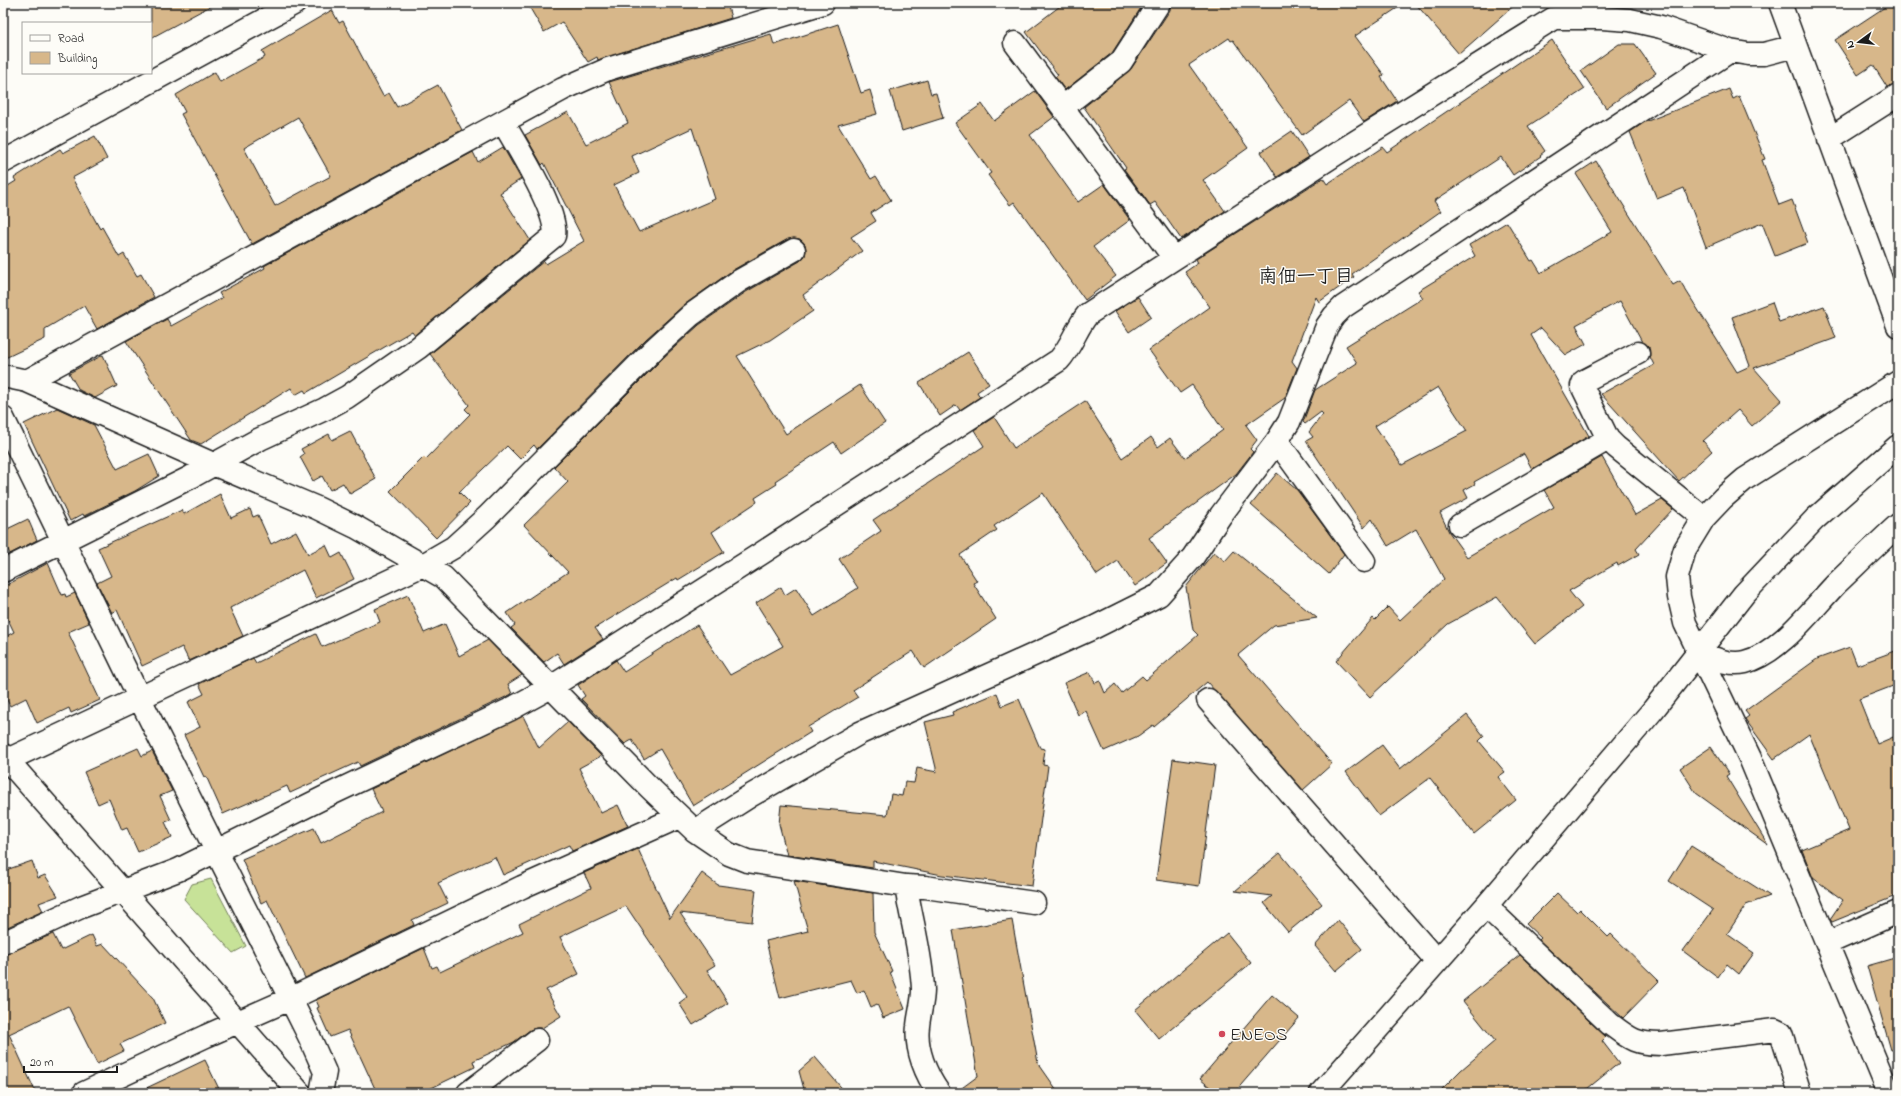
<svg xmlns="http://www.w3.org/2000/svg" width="1901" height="1096" font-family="'Indie Flower','Klee One',sans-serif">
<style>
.green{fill:#c7e298;stroke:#727f5a}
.building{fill:#d7b78a;stroke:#1c1c1c;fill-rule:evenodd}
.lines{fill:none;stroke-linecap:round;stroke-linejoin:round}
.minor-casing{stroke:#1c1c1c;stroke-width:25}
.minor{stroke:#fdfcf7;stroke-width:22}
.poi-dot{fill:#d1495b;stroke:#fdfcf7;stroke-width:1.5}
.labels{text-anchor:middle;stroke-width:3;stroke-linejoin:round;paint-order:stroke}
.poi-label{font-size:18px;fill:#1c1c1c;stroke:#fdfcf7;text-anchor:start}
.neighbourhood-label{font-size:19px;font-weight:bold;fill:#1c1c1c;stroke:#fdfcf7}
</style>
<rect width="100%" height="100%" fill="#fdfcf7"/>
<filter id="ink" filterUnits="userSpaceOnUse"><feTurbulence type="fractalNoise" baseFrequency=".025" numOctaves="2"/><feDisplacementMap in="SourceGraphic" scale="8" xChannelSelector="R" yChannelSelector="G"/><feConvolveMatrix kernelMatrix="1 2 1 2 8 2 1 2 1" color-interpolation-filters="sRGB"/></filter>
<g filter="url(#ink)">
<!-- green -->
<path class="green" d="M211,879L246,946L233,953L184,899L192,884Z"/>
<!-- building -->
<path class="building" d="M151,3H216L151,38Z
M527,3H727L731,18L598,60L597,57L588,62L562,22L544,32Z
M1064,3H1144L1112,53L1065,90L1055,77L1058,75L1026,32Z
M1171,3H1405L1355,36L1384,75L1381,77L1397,101L1364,122L1349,101L1302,135L1233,40L1231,41L1229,38L1189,65L1248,148L1203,180L1225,211L1181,239L1155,202L1150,205L1124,169L1126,168L1084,107L1131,69L1170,10Z
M1415,3H1517L1459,54Z
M1891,3H1898V83L1887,87L1873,65L1858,75L1835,40Z
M332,10L339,23L343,21L383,96L389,93L397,107L438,85L462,130L252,244L181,114L185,112L176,95L215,72L220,82L265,57L262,51ZM298,117L331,176L275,206L244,148Z
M838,24L861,93L870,90L877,114L838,125L871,179L876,176L891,200L871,213L876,221L851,237L862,251L803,295L813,311L770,340L737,356L786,434L860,385L885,423L841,453L834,442L775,481L777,484L755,498L757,502L712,532L724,552L678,580L677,578L595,628L603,639L564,664L557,653L544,662L511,628L515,625L507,613L568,572L524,525L568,482L554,467L664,357L699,325L746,292L800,261L805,256L806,250L805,244L800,239L794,238L788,239L733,270L684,305L646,339L537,449L534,445L520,459L507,446L459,492L470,503L436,538L390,491L424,457L426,459L470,414L465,409L469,405L430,354L544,261L546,264L584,241L544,163L542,165L525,135L568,112L586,144L628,123L609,82L771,34L774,45ZM692,128L715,199L639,232L614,185L639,173L632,156Z
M1552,40L1585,89L1528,126L1545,151L1540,155L1541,156L1513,175L1501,157L1434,201L1441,211L1352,274L1354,277L1319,302L1316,297L1292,361L1297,368L1285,398L1246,425L1257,440L1250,449L1253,452L1236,474L1149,538L1167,563L1135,586L1118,561L1097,575L1043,493L994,526L997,530L960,555L977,581L973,583L996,619L924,668L913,651L853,690L858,697L808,727L811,732L693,806L660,749L644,759L632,740L625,744L581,699L585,696L578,685L616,660L624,672L697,625L730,675L783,646L756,603L781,587L785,595L796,588L814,616L858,588L839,559L881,531L873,520L984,446L974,430L994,417L1014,448L1085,401L1122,458L1151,437L1158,447L1170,438L1185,458L1223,430L1192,385L1180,393L1149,350L1210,307L1185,272L1198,263L1196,259L1323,178L1327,184L1383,147L1387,152Z
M1619,44H1635L1656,73L1606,108L1581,71Z
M927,80L931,94L936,93L943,118L902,131L890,91Z
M1729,89L1733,99L1739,96L1765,159L1762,160L1779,205L1792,200L1808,243L1775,256L1762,223L1706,247L1684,188L1657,199L1630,132L1645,122Z
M1035,91L1054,117L1030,135L1078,202L1104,184L1130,220L1093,247L1116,276L1085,300L1014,202L1010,205L988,175L991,173L955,123L982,104L994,121Z
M1292,131L1309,157L1277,177L1261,152Z
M95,136L107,159L72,178L100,229L102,227L119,257L124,254L137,276L141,274L154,297L97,329L84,306L45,329V339L3,359V189L16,181L14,178L60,149L63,153Z
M503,147L521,179L500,193L530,240L415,335L412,331L306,393L304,390L295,395L291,388L201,444L191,440L126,341L167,319L171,326L222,298L219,293L265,268L264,266L473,152L478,162Z
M1596,161L1673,285L1680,281L1737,372L1750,366L1732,317L1772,302L1779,322L1824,306L1836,338L1754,368L1782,400L1752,426L1738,410L1703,441L1712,451L1679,481L1601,394L1654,365L1650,357L1649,347L1642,342L1620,301L1576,325L1586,344L1566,355L1541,328L1531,335L1589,436L1532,469L1524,454L1474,482L1475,484L1464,490L1468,498L1440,513L1449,532L1467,557L1554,507L1544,490L1602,457L1635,515L1662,500L1673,509L1636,549L1639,554L1618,566L1617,563L1569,591L1582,607L1535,644L1497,597L1448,624L1370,697L1336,661L1373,618L1375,620L1388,607L1400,620L1444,579L1416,529L1388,546L1372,519L1364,528L1306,441L1313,437L1309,432L1323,414L1321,412L1305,424L1303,422L1315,390L1357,363L1346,346L1423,298L1418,291L1475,256L1469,245L1507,222L1531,261L1533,260L1541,273L1612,232L1576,174ZM1438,387L1467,431L1402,465L1375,426Z
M1138,297L1151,317L1129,332L1115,311Z
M968,352L989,384L977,392L980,397L960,410L956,405L940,416L919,383Z
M103,355L117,386L95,398L79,390L69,373Z
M57,408L94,425L117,469L149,454L159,476L135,491L84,516L83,514L70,521L24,424Z
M350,431L376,479L350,494L343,483L330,490L322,476L313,481L300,457L304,454L301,449L329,434L332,440Z
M1277,473L1297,490L1344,554L1329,574L1251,505Z
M220,494L231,518L250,509L253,517L258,515L271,544L296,531L308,554L326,545L332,558L341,553L354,579L316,598L303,570L230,608L243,636L189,661L182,647L142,666L117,610L112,613L97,583L111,576L98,548L182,510L184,514Z
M28,519L37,540L10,554L3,539V531Z
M1234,551L1317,618L1274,625L1238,655L1332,764L1303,790L1207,682L1154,727L1153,725L1138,736L1104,751L1086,711L1078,715L1064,683L1090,672L1095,683L1100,681L1105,693L1115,684L1122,693L1142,676L1146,680L1198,635L1193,630L1186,587L1214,552L1225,561Z
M48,563L62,595L65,594L66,597L75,593L89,623L68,632L100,700L71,713L69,708L37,723L26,698L10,706L3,692V638L14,632L3,609V587Z
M408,595L424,633L445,624L459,656L488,640L522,675L508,684L512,694L360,766L358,762L290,793L287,786L223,814L206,776L204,777L184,735L200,727L188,702L204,694L199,684L253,658L256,663L316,634L322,647L380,622L375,609Z
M1850,647L1857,665L1898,650V684L1859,699L1877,744L1898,735V895L1832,922L1830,919L1843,900L1813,878L1802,850L1849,830L1809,734L1774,759L1745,719L1749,716L1745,711L1817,659Z
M997,693L1002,706L1019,699L1040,748L1045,749L1043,765L1048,766L1032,886L942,875L873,861V868L787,855L779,824L781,805L887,815L891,794L902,796L905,782L914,783L917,768L937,772L925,722L953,715L952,712Z
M1467,715L1484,736L1479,741L1505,772L1498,777L1516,800L1474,834L1430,778L1379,816L1346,772L1382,745L1400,769Z
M523,716L539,748L568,722L601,756L579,768L601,813L618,805L628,826L572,851L569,845L503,875L495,857L438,883L448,903L412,920L414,925L305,978L267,900L261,903L242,859L314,828L321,843L382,812L371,789Z
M1711,747L1729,774L1726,776L1768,845L1696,793L1680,768Z
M138,748L142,756L152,751L172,791L160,796L171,820L165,822L172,837L138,852L127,828L122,830L109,799L98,804L84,772Z
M1173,759L1215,765L1199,886L1156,880Z
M1691,846L1770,896L1746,905L1727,934L1754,953L1739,974L1727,964L1718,977L1683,951L1713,910L1669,881Z
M638,849L670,918L702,873L718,885L756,890L752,922L680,913L715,965L707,970L728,1003L693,1025L679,1003L687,997L626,906L560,937L579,974L546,990L561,1016L542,1028H536L530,1030L514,1042L473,1061L475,1067L421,1093H377L348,1030L330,1037L317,1008L319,1007L316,1000L424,948L432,968L437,966L440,972L523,932L519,924L591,888L584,873Z
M1280,853L1322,904L1288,932L1264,903L1272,896L1235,891Z
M32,861L38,878L45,875L58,896L39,903L43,911L3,929V871Z
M794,881L873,893L874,932L892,971L890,972L905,1009L883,1018L877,1004L871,1007L864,990L857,993L851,980L780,998L766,941L808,931Z
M1557,893L1577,912L1580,909L1608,937L1611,934L1659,981L1623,1018L1539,940L1541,938L1526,924Z
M1012,920L1038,1063L1059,1093H955L978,1076L953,930Z
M1338,920L1362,949L1336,971L1315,946Z
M1227,933L1251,963L1159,1039L1135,1010Z
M53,934L61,950L92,935L97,946L103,944L153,998L165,1023L120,1044L124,1051L97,1064L68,1006L9,1034L36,1093H3V955Z
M1520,955L1606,1037L1602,1041L1619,1063L1582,1093H1438L1461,1070L1495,1041L1463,1001Z
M1898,957V1049L1891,1050L1867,966Z
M1272,995L1299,1018L1234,1093H1217L1200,1079Z
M815,1057L846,1093H805L799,1071Z
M205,1060L221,1093H136Z"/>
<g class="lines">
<!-- minor casing -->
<g class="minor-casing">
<path id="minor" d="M1780,3L1898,326
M1015,43L1174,258
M1063,107L1121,62L1159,3
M1829,139L1898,95
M3,162L295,3
M1638,353L1584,381L1582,386L1608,439L1616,447L1704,518
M3,376L27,381L213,464L317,508L356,527L443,577L650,788L695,831L750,796L860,733L1093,628L1159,595L1193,557L1221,515L1277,441L1289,422L1327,326L1334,316L1343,307L1730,51
M27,381L563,89L608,69L823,3
M3,418L140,699L309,1036L325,1072L321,1093
M1277,441L1364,561
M1460,525L1608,439
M3,571L191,477L260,439L325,409L347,397L418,348L554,236C559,212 516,145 503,122
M1698,652C1713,658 1729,666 1745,662C1780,653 1812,609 1836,584C1857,564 1877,544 1898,525
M1208,700L1437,961
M3,755L300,1093
M3,762L423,565L454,547L487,517L655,348L691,315L739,281L794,250
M695,831L729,854L747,861L906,886L925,887L1034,903
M906,886C911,920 922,955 923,990C923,1002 919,1014 918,1026C915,1049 926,1075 939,1093
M1486,906L1610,1024C1630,1039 1635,1044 1661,1044L1775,1030L1781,1033L1800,1093
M3,943L81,907L178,870L331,794L509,710L551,687L762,553L1059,360C1072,346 1076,328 1088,314L1336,154L1554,18H1602L1630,20L1661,27L1730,51L1748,54H1764L1795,46
M1828,943L1898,912
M84,1093L206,1036L290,999L522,887L679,817
M468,1093L537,1040
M1321,1093L1486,906L1653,710L1744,594L1815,519L1898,446
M1889,1093L1750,758L1685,623L1679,597L1677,577L1685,549L1704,518L1723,498L1745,479L1898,382"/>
</g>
<!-- minor -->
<use href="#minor" class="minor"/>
</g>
</g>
<!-- markers -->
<circle class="poi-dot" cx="1222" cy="1034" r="4"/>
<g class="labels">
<!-- poi labels -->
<g class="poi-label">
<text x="1230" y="1040">ENEOS</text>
</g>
<!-- neighbourhood labels -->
<g class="neighbourhood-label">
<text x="1306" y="282">南佃一丁目</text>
</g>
</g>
<!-- margin -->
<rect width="1901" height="1096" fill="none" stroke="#fdfcf7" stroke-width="16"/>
<rect x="8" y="8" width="1885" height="1080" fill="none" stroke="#1c1c1c" stroke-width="1.5" filter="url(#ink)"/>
<!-- legend -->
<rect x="22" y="22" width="130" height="52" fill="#fdfcf7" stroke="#a3a29f"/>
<rect x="30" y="35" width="20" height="6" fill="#fdfcf7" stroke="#a3a29f"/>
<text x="58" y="42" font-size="12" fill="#1c1c1c">Road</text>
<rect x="30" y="52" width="20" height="12" fill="#d7b78a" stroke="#a3a29f"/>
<text x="58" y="62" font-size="12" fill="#1c1c1c">Building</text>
<!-- north arrow -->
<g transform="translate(1859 42) rotate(255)" stroke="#fdfcf7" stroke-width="3" paint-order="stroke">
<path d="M0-3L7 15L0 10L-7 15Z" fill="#1c1c1c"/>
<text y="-6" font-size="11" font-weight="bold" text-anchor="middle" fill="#1c1c1c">N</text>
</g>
<!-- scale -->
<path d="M24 1066v6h93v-6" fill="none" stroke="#1c1c1c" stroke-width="2"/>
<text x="30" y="1066" font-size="12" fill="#1c1c1c" stroke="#fdfcf7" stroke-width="3" paint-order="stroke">20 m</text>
</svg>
